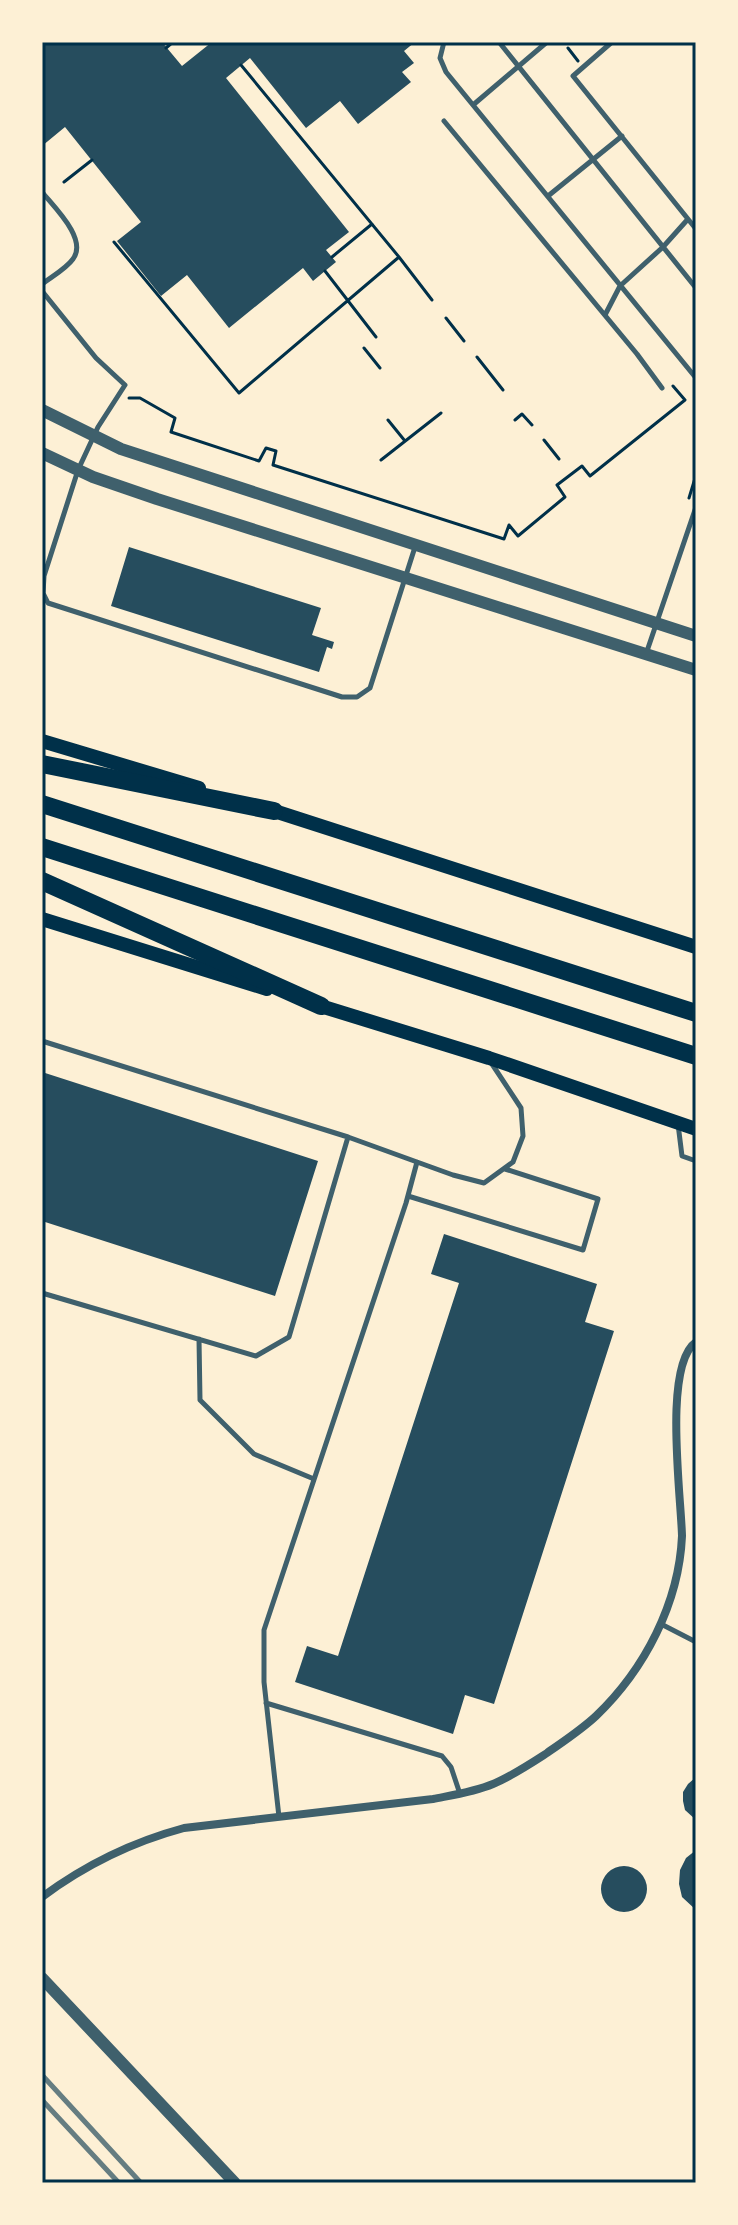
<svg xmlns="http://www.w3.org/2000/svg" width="738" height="2225" font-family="'Titillium Web',sans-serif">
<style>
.building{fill:#264d5e}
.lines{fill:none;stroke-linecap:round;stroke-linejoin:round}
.path{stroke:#003049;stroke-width:3}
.service{stroke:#3f606c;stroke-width:5}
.minor{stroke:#3f606c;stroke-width:8}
.tertiary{stroke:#3f606c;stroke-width:12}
.secondary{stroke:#003049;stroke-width:14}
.motorway{stroke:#003049;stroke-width:18}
.rail{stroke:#657d81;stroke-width:5}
.neatline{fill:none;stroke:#003049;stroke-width:3}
</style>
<rect width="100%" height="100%" fill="#fdf0d5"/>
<!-- building -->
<path class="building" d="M42,42H162L182,66L212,42H415L404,51L414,63L402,72L411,82L358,124L340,101L306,128L250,58L226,78L349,232L326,250L336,262L325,271L313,281L303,268L229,328L187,275L161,296L117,241L141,222L65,127L42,146Z
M129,547L321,608L312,635L334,642L332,649L327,647L319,672L111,606Z
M42,1072L318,1161L275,1296L42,1221Z
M444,1234L597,1284L585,1322L614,1331L494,1704L465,1695L453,1734L295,1682L307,1646L338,1656L459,1283L431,1274Z
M696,1777V1820L685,1810L683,1801V1792L688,1784Z
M696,1850V1910L682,1897L679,1884L680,1870L686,1858Z
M601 1889a23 23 0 1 1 46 0a23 23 0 1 1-46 0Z"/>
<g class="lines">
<!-- path -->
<path class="path" d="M166,48L173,42
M568,48L578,61
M241,65L399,257L432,300
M64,182L92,160
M114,242L239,393L399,257
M332,257L372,224
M325,271L376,337
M446,318L464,341
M364,348L380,368
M477,357L503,390
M129,398H140L175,418L171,432L259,461L266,448L276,451L273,465L504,539L509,525L518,536L565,497L557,485L582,466L590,476L685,400L673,386
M388,420L405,441
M515,420L522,414L532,425
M544,440L559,459
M381,460L441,413
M689,498L696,475"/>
<!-- service -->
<path class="service" d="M444,42L440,58L446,72L696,378
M499,42L696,288
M612,42L573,76L696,229
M473,105L547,42
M444,121L637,354L662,388
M42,192C54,207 88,239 73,259C66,269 51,277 42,284
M548,196L622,136
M42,291L96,358L125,385L98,427L78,470L44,576L43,593L48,603L342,697H357L370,688L415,547
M605,315L620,286L663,247L688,219
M646,654L696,507
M42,1041L348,1137L289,1337L256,1356L42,1293
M678,1124L682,1156L696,1161
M348,1137L417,1162
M408,1196L583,1250L598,1199L505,1169
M199,1339L200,1400L254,1454L314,1479
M661,1624L696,1642
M266,1703L442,1756L451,1767L460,1794
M279,1817L264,1682V1630L406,1203L417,1162L453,1175L484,1183L513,1162L523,1136L521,1108L492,1064"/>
<!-- minor -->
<path class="minor" d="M42,1897C85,1865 132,1842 184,1828L433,1799C453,1795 474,1792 493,1784C512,1776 530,1764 547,1753C564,1741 581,1730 596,1716C645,1669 679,1603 682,1536C681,1495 663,1365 696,1342"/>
<!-- tertiary -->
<path class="tertiary" d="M42,410L121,449L696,636
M42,453L93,477L157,499L696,670
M42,1978L235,2183"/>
<!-- secondary -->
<path class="secondary" d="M42,741L199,788
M265,808L696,947
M42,919L267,989
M314,1004L489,1058L696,1129"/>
<!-- motorway -->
<path class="motorway" d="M42,764L274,811
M42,804L696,1013
M42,847L696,1056
M42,881L321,1006"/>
<!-- rail -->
<path class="rail" d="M42,2075L141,2183
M42,2100L119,2183"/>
</g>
<!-- border -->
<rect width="738" height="2225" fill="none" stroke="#fdf0d5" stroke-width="88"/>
<rect x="44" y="44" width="650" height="2137" class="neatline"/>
</svg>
